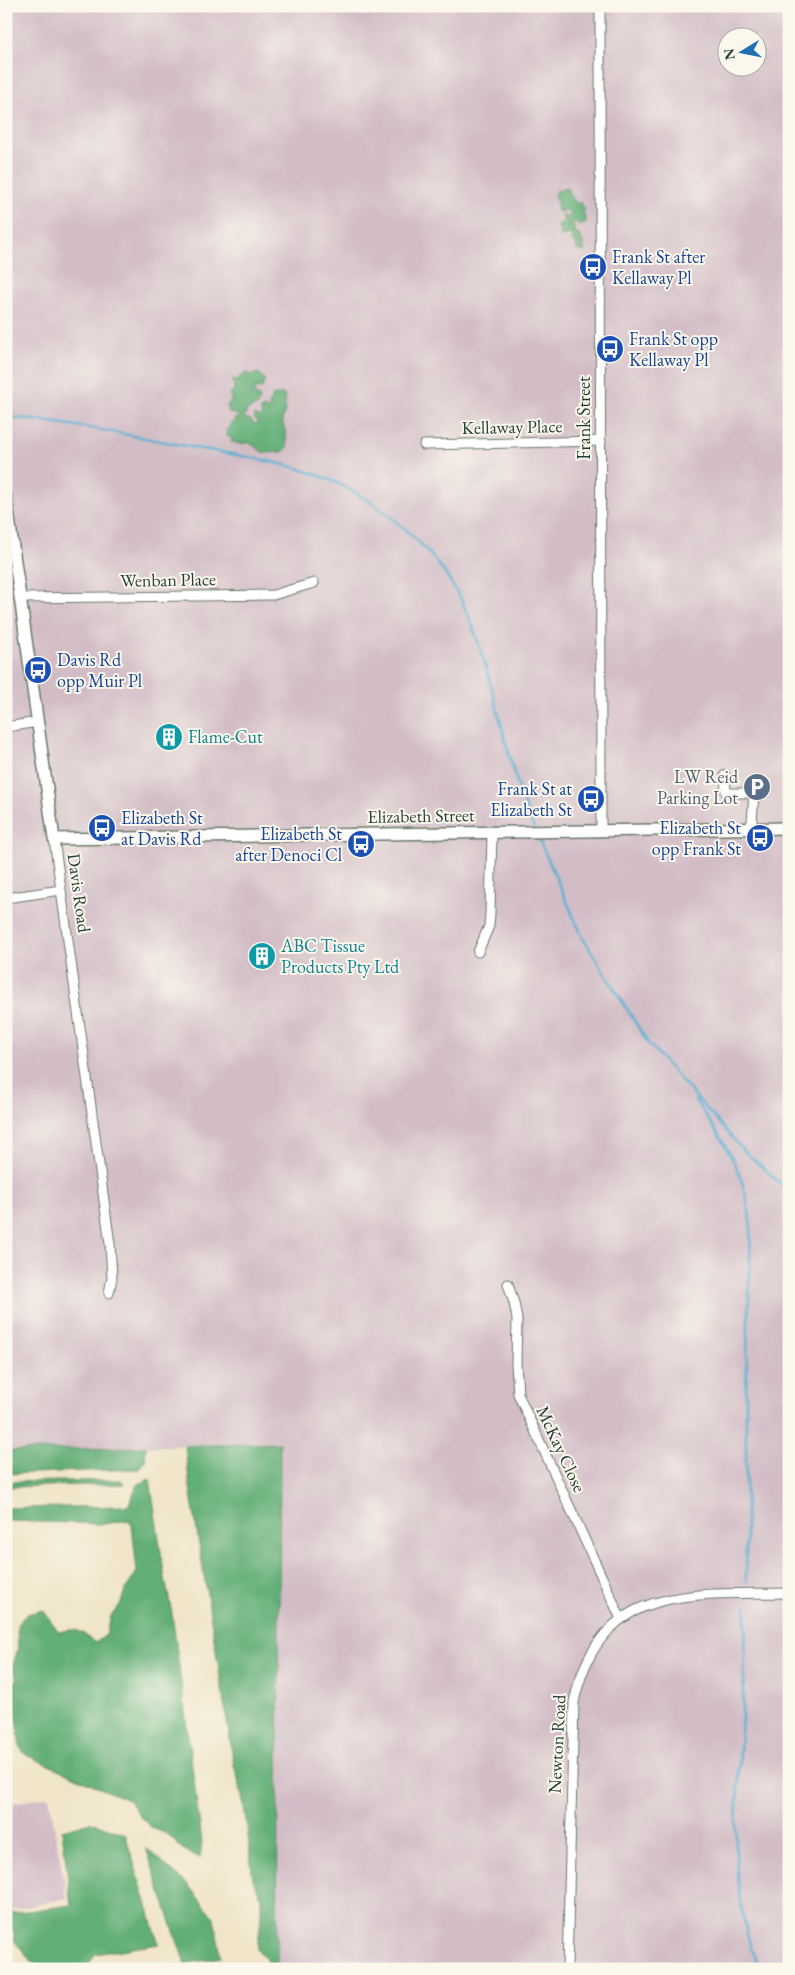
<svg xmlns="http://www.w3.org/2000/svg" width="795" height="1975" font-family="'EB Garamond',serif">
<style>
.industrial{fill:#d2bdc6;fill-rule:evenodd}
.forest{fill:#62ae77;stroke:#407656}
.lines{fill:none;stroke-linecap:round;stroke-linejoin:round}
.stream{stroke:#53afd1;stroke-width:2.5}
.minor-casing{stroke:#687868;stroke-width:11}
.tertiary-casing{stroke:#687868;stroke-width:14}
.minor{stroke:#fff;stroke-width:9}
.tertiary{stroke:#fff;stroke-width:11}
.labels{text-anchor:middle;stroke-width:4;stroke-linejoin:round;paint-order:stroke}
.transit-label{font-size:18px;fill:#164399;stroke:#fbf7ec;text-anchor:start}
.street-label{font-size:18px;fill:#1f3d34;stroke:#fbf7ec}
.culture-label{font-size:18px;fill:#0d838f;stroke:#fbf7ec;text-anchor:start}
.service-label{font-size:18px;fill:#4e5e75;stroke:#fbf7ec;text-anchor:end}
</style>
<rect width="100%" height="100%" fill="#fbf7ec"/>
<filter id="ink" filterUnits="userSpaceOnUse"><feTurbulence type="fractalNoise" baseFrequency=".02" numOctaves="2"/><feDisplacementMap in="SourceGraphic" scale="10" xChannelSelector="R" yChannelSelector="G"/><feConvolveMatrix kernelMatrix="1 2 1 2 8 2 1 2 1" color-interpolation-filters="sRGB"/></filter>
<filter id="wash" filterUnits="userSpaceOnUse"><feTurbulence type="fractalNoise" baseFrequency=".0096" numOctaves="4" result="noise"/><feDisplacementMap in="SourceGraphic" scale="20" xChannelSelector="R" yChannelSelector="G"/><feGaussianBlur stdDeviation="1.12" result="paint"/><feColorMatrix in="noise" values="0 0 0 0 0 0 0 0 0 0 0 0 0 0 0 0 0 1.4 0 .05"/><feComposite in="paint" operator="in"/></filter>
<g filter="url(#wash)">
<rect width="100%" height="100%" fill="#f0e5c9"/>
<!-- industrial -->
<path class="industrial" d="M6,6H789V1969H277L280,1443L6,1451ZM728,38H758V68H728Z
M49,1797L67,1898L18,1909L6,1910V1804Z"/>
<!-- forest -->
<path class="forest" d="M563,188L568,189V192L577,204L581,202L584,209L583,211L586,222L580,226L575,220L573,225L576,234L580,235L585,251L582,252L576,249L577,245L572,241L571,234L561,236L559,232L561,230L558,229V225L562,222L568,226L562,217V215L567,218L571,215L564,209L562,212L557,211L556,208L558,206L554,195L557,190L561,191Z
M246,373L251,375L259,373L265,380L262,388L254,389V394L260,398C259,405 254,408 247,410L244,418L251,420L255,425L258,421L255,420V415L259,417L262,414L260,410L265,408L269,410V404L273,398L272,396L283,394L285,398V410L282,420L286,434L287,448L283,452L264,453L248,442L242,444L231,442L232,438L227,436L226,431L231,423L234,422V420L239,415L229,413L227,405L232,401L229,394L234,391L233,380H239V378Z
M280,1443L277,1969H266L267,1960L257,1950C259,1934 262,1917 261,1900C261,1893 254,1886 253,1879C248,1840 246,1802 234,1765L189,1481L185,1446Z
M146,1447L145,1461L139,1469L6,1474V1451Z
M150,1479L165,1579L172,1613L202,1842L200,1858L181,1848L167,1834L152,1828L141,1818L130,1801L26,1755L20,1748L13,1685L17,1678L12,1668L18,1649L17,1624L27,1614L43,1610L59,1632C77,1627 81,1631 95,1643L106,1635L111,1616L120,1605L125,1590L137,1572L132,1525L128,1520L104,1524L6,1521V1508L128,1506L137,1485Z
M121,1480L124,1484L6,1487V1482Z
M91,1822L125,1834L159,1944L95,1954L86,1969H39L15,1942L13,1931L6,1921V1902L13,1913L71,1905L62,1830Z
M146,1848L189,1886L214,1918L221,1957L185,1964Z"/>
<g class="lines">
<!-- stream -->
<path class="stream" d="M6,417C64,422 124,434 181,445C220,453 266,458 303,470C371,490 441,549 468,615C491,671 501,732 519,789C523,802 529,815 534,828
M537,835L583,938L648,1043L744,1151L789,1191
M695,1100C727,1147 746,1170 751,1229L746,1389V1581
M746,1607C746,1655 743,1703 740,1751C735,1827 729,1897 759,1969"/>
</g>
</g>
<g filter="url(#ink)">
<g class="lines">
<!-- minor casing -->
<g class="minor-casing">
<path id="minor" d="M600,6L601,831
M424,445L601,441
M21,598L273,595L314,583
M6,727L38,722
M725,775L726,793H754L752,822L749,828
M54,839L110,1244L112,1278L109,1293
M6,898L61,890
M478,952L489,926L490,913L492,833
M508,1284L514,1303L517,1319L516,1363L518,1394L621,1619
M567,1969L574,1702C600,1581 691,1595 789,1593"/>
</g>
<!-- tertiary casing -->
<g class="tertiary-casing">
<path id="tertiary" d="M6,497L54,839L789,828"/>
</g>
<!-- minor -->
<use href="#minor" class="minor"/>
<!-- tertiary -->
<use href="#tertiary" class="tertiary"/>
</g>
</g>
<!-- icons -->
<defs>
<g id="bus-disc" transform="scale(1.4375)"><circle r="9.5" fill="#1a4fb4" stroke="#fbf7ec"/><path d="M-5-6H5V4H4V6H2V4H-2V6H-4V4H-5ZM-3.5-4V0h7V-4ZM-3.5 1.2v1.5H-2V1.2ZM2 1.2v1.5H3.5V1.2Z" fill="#fff"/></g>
<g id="building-disc" transform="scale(1.4375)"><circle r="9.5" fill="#0f9aa8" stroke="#fbf7ec"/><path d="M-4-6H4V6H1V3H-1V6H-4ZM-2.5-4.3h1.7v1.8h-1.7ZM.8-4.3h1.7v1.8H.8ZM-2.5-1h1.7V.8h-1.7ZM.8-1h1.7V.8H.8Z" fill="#fff"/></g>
<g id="parking-disc" transform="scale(1.4375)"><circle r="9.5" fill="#5c6f8a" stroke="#fbf7ec"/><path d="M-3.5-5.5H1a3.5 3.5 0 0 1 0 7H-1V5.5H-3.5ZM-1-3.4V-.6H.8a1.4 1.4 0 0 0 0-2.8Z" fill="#fff"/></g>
</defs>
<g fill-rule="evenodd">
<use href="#bus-disc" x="593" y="267"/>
<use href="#bus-disc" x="610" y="349"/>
<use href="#bus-disc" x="38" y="670"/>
<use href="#building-disc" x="169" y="737"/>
<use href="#parking-disc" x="757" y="787"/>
<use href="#bus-disc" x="591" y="799"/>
<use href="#bus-disc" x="102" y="828"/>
<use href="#bus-disc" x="760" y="838"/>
<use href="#bus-disc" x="361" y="844"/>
<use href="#building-disc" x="262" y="956"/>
</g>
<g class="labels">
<!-- transit labels -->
<g class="transit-label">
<text x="612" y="263">Frank St after<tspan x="612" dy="21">Kellaway Pl</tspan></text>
<text x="629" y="345">Frank St opp<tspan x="629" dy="21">Kellaway Pl</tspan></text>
<text x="57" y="666">Davis Rd<tspan x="57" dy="21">opp Muir Pl</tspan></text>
<text x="572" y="795" text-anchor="end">Frank St at<tspan x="572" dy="21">Elizabeth St</tspan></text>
<text x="121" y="824">Elizabeth St<tspan x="121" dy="21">at Davis Rd</tspan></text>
<text x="741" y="834" text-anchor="end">Elizabeth St<tspan x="741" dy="21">opp Frank St</tspan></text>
<text x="342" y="840" text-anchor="end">Elizabeth St<tspan x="342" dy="21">after Denoci Cl</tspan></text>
</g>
<!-- street labels -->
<g class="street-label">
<text transform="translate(584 418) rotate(-90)" y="6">Frank Street</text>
<text transform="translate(512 427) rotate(-1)" y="6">Kellaway Place</text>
<text transform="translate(168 580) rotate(-1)" y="6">Wenban Place</text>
<text transform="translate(421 816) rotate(-1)" y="6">Elizabeth Street</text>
<text transform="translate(79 893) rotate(82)" y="6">Davis Road</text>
<text transform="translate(561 1449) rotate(65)" y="6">McKay Close</text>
<text transform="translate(557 1744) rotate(-87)" y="6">Newton Road</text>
</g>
<!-- culture labels -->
<g class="culture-label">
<text x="188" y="743">Flame-Cut</text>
<text x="281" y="952">ABC Tissue<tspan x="281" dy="21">Products Pty Ltd</tspan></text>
</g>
<!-- service labels -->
<g class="service-label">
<text x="738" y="783">LW Reid<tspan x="738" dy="21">Parking Lot</tspan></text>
</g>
</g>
<!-- margin -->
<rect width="795" height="1975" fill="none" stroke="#fbf7ec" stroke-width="25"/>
<!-- north arrow -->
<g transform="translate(742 52) rotate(260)"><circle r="24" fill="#fbf7ec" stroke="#a3ada2"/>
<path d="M0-4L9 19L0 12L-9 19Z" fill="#1f6fb2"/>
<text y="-8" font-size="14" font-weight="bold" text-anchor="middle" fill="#1f3d34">N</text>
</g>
</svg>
